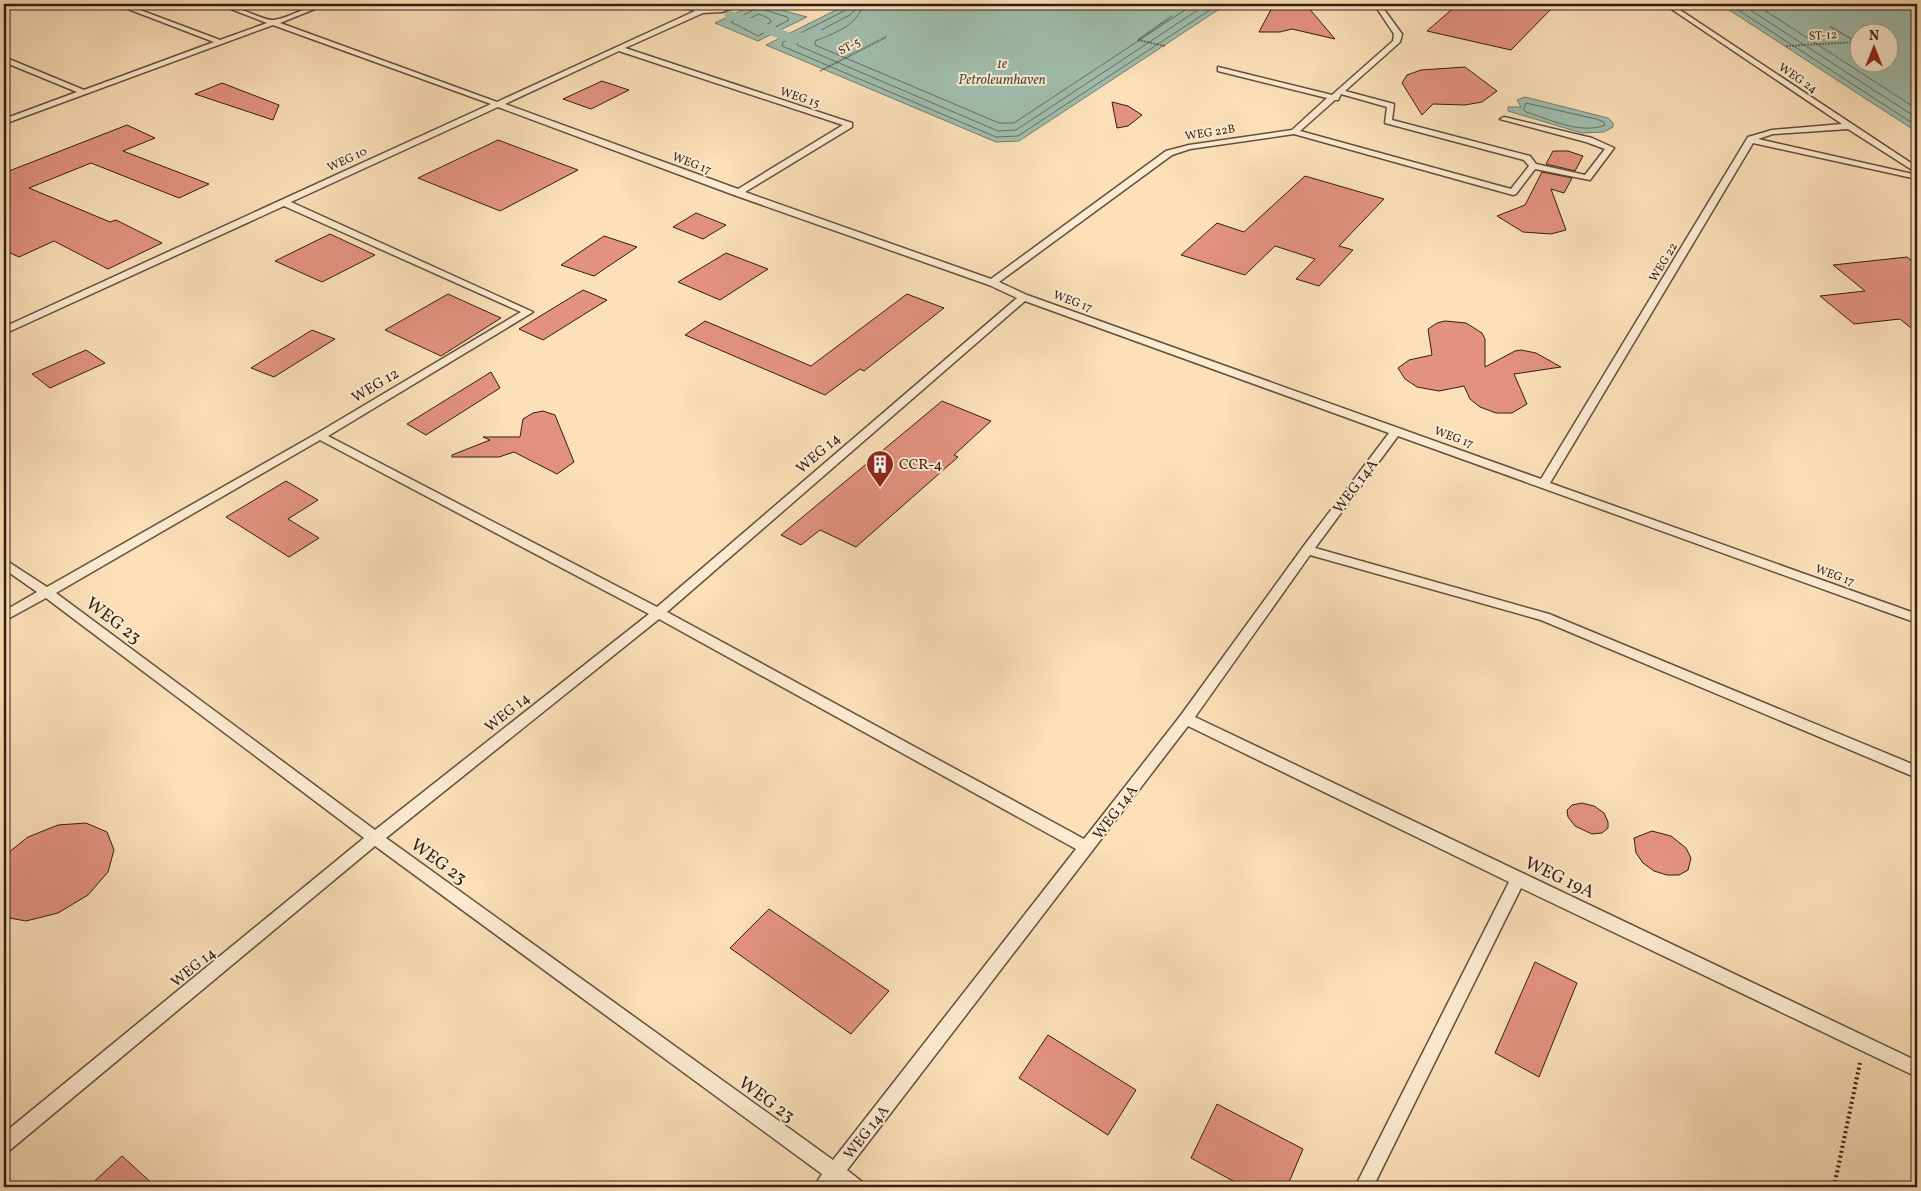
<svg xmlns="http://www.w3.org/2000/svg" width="1921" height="1191" font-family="Vollkorn,serif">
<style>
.water{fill:#9fbdad;stroke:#737d6f;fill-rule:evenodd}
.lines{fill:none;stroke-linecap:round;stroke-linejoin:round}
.shore{stroke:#686d60;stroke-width:1}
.canal{fill:#9fbdad;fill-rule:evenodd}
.building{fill:#e3927f;stroke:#321d12}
.service-casing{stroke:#644e3c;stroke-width:3}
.path-far1{stroke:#321d12;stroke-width:2;stroke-dasharray:0.5 1;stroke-linecap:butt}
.path{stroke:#321d12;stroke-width:4;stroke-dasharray:2 3;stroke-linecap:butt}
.service{fill:#fcebd1;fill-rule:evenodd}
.labels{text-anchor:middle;stroke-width:4;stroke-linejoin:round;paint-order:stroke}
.far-street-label{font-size:12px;fill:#321d12;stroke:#fcebd1}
.far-water-label{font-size:14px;font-style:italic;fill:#534d40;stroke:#fcebd1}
.street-label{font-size:15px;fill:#321d12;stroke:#fcebd1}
.poi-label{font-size:15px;fill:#321d12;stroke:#fcebd1;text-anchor:start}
.near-street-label{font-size:18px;fill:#321d12;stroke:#fcebd1}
</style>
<rect width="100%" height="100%" fill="#fbe0b8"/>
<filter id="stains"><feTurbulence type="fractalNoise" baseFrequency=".004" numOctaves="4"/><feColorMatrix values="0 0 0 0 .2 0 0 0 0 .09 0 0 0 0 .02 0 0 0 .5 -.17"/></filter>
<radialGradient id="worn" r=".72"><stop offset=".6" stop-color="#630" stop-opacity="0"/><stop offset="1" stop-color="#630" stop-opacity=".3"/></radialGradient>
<!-- water -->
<path class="water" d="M755,4H759L807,17L758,41L715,23Z
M848,4H1227L1019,141L996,142L766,45Z
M1720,4H1917V132ZM1858,32H1888V62H1858Z
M1525,97L1608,118L1613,123V127L1604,132L1582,133L1508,111V107H1521L1517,100Z"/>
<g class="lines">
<!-- shore -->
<path class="shore" d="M755,4L753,10L731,22L758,36L789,20L787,17L765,10L762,4
M849,4L846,10L783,42L782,46L996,137L1018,136L1219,4
M855,4L854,11L850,15L798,42L797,45L998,131L1016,130L1207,4
M863,4C858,26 834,33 815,41V45L999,123H1014L1194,4
M1729,4L1917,126
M1741,4L1917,118
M1755,4L1917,109
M759,14L770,19L771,22L758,29L746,24L747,20Z
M1526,103L1596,119L1604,122L1605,125C1581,135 1549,119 1526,112L1524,110Z"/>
<!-- canal -->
<path class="canal" d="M731,11L794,34L820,30L825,31L827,34L825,37L793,44L726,18L724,15L726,12Z"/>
</g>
<!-- building -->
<path class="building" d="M1274,4H1301L1307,6L1335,39L1292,29L1280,32H1259Z
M1458,4H1556L1511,50L1427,31Z
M1465,67L1497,91L1482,102L1465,105L1433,104L1422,115L1402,83L1407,75L1421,70Z
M602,81L629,90L591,109L563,99Z
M222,83L279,105L273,120L195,94Z
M1112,102L1128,106L1142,115L1128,126L1117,128Z
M127,125L155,138L123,151L209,184L179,198L91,163L29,188L110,222L116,220L162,243L108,269L54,241L19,257L4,250V173Z
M498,140L578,170L500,211L418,178Z
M1553,151H1568L1583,156L1575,171L1546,164Z
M1542,172L1572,178L1564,193L1551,189L1566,230L1551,234L1523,232L1497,216L1525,205Z
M1305,176L1384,199L1339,246L1353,250L1319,286L1296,279L1315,259L1275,246L1245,275L1181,255L1217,223L1244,232Z
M696,213L726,225L703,239L673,227Z
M330,234L375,255L322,282L275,261Z
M604,236L637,247L594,276L561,265Z
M726,253L768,269L720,300L678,282Z
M1907,257L1917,265V333L1900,319L1854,324L1820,296L1865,291L1833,265Z
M583,290L607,300L543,340L519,329Z
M448,294L501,318L441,356L385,330Z
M907,294L944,308L864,371L860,369L825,395L685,335L705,321L811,366Z
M1445,321L1466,323L1482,333L1485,339V367L1515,351L1521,350L1536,353L1561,367L1514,374L1527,404L1512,413H1496L1480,407L1470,399L1464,386L1439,391L1417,387L1405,379L1398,368L1409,360L1432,355L1428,329L1437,323Z
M312,330L335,339L274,377L251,368Z
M86,350L105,363L50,388L32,374Z
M491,372L500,388L426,435L407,424Z
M942,401L991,421L954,455L958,457L856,547L820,530L801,545L781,535Z
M543,411L555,415L574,462L557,474L514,452L499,457H452V455L490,440L483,437H520L523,419L533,413Z
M286,481L318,500L288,519L319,538L289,557L226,517Z
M1582,803L1594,806L1604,813L1608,822V828L1602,833L1592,834L1575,826L1568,817L1567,810L1572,805Z
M86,823L107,832L114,850L108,872L88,895L58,913L26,921L4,917V856L28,837L58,825Z
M1652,831L1671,836L1686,848L1691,858L1688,870L1679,875H1667L1654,871L1643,863L1636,853L1634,838Z
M769,909L889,991L851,1034L730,948Z
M1535,962L1577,983L1539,1077L1495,1053Z
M1048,1035L1136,1090L1108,1135L1019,1078Z
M1217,1104L1303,1149L1287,1187H1244L1191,1158Z
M122,1156L156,1187H88Z"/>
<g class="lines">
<!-- service casing -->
<g class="service-casing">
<path id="service" d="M115,4H124L220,40L267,23L218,4C235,4 263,21 274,20C293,17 308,4 327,4L280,23L497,102L695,11L674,4L708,9L742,4L722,12L703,13L625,48L852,123V127L745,192L991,279L1166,151L1189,145L1292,130L1327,98L1218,71V67L1332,95L1393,41L1394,34L1374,4H1380L1402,34L1400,42L1345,91L1394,104L1392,120L1530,156L1536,164L1585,175L1605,149L1586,142L1500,119L1504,117L1592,138L1614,148L1590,180L1535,169L1516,194L1513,195L1294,134L1190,149L1172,155L999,282L1027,295L1541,479L1748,137L1772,130L1842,124L1664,4H1671L1917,167V173L1848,129L1773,134L1758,139L1917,175V179L1753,143L1550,483L1917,614V623L1398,436L1315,548L1549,614L1917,766V778L1541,620L1310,555L1195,717L1917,1061V1077L1521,888L1373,1187H1355L1509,882L1188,726L847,1170L861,1181L864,1187H840L836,1184L834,1187H814L822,1174L375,846L10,1150L4,1153V1133L364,838L46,598L4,621V611L37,592L4,569V559L47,587L316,434L521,312L284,206L4,334V327L491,104L273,25L4,124V119L77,92L4,62V57L84,90L214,42ZM619,51L843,125L738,189L505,104ZM1341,94L1387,107L1385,123L1524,160L1529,166L1511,189L1300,131L1335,100H1338ZM498,107L734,195L989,285L1017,298L657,607L328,436L533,312L291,202ZM1025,301L1389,433L1303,547L1181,715L1084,839L667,612ZM320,440L649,614L375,830L56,593ZM659,619L1076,849L833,1160L386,838Z"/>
</g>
<!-- path-far1 -->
<path class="path-far1" d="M1165,46L1138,40L1172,16
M1786,46L1857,42L1829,26
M820,71L886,37"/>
<!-- path -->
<path class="path" d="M1834,1187L1860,1063"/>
<!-- service -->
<use href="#service" class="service"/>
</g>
<!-- icons -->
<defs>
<g id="building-pin" transform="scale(1.4375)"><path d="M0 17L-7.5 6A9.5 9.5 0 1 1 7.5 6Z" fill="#8f2418" stroke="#fcebd1"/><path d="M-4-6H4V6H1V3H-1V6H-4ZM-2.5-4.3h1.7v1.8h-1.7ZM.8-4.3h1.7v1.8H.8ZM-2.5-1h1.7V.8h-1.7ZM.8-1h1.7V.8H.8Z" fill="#fff"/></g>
</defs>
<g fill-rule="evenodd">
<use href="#building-pin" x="880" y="464"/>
</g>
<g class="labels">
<!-- far-street labels -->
<g class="far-street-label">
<text transform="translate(1823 35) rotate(-3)" y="4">ST-12</text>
<text transform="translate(849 46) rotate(-28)" y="4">ST-5</text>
<text transform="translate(1798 78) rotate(34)" y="4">WEG 24</text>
<text transform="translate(800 97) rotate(18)" y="4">WEG 15</text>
<text transform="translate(1210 132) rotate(-9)" y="4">WEG 22B</text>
<text transform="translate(347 159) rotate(-25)" y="4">WEG 10</text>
<text transform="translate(692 163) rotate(21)" y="4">WEG 17</text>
<text transform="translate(1663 262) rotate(-59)" y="4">WEG 22</text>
<text transform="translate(1073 301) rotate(20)" y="4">WEG 17</text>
<text transform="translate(1454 437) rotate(20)" y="4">WEG 17</text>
<text transform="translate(1835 575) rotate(20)" y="4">WEG 17</text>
</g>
<!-- far-water labels -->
<g class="far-water-label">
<text x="1002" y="68">1e<tspan x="1002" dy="16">Petroleumhaven</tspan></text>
</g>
<!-- street labels -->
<g class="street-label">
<text transform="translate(375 385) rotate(-31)" y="5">WEG 12</text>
<text transform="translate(818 453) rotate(-41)" y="5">WEG 14</text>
<text transform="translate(1355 486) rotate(-53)" y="5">WEG 14A</text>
<text transform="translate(507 712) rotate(-39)" y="5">WEG 14</text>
<text transform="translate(1115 812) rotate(-53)" y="5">WEG 14A</text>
<text transform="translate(193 967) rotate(-39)" y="5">WEG 14</text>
<text transform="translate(866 1132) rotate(-52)" y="5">WEG 14A</text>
</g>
<!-- poi labels -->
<g class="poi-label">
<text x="899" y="469">CCR-4</text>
</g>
<!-- near-street labels -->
<g class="near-street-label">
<text transform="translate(114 620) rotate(37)" y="6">WEG 23</text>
<text transform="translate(439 861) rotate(36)" y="6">WEG 23</text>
<text transform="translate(1560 877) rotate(25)" y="6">WEG 19A</text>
<text transform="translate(767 1099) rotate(36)" y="6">WEG 23</text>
</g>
</g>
<!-- margin -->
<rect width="1921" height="1191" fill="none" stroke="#fbe0b8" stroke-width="20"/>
<rect x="5" y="5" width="1911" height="1181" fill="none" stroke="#321d12" stroke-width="2.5"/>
<rect x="10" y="10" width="1901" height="1171" fill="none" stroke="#321d12"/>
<!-- north arrow -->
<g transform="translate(1874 48)"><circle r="24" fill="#fcebd1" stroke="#ab9985"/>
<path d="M0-4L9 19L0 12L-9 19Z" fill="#8f2418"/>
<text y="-8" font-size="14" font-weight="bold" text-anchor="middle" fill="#321d12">N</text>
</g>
<rect width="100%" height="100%" filter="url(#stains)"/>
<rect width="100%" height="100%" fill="url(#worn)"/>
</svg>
